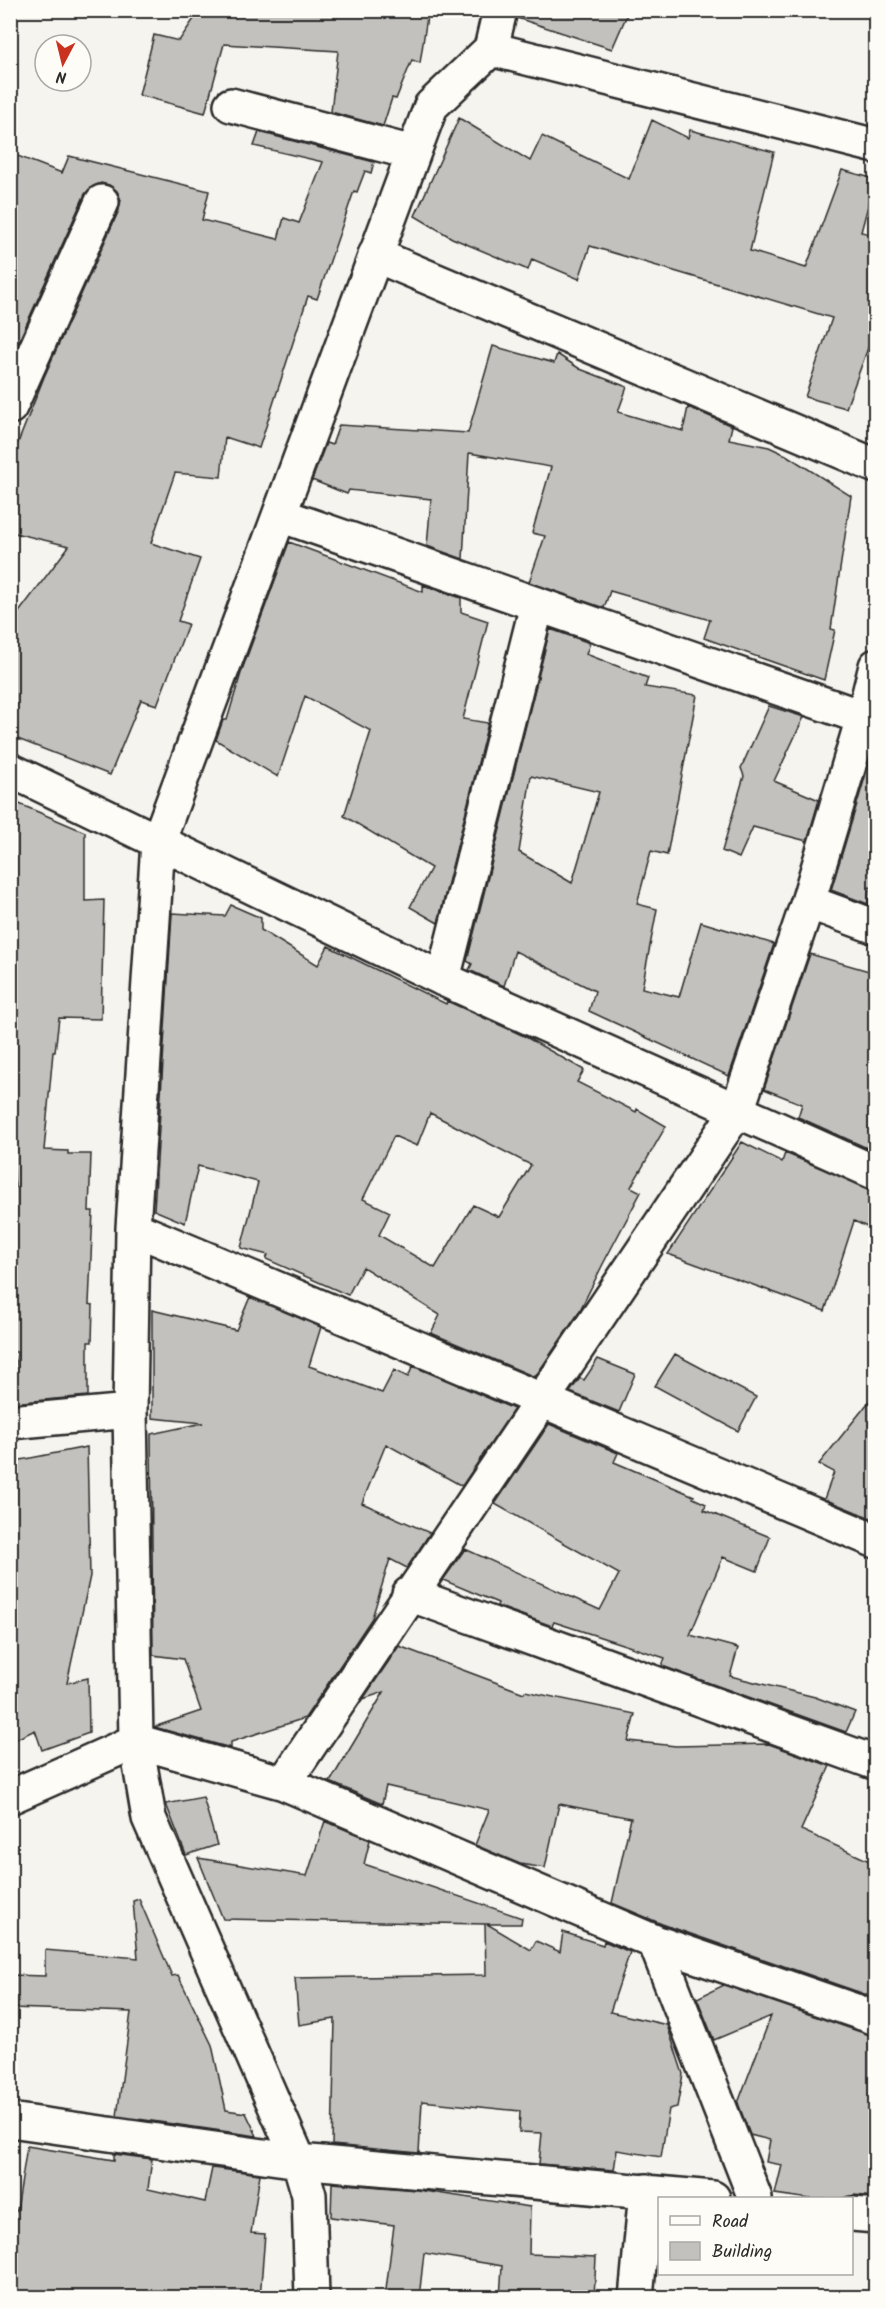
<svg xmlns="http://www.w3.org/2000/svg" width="886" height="2308" font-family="Kalam,sans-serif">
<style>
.building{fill:#c2c1be;stroke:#2b2b2b;stroke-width:1.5;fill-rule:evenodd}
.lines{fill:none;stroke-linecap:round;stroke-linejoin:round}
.minor-casing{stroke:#2b2b2b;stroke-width:38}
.minor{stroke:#fdfcf7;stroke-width:33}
</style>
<rect width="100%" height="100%" fill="#f5f4ef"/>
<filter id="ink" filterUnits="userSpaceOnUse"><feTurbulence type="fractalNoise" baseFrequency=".0167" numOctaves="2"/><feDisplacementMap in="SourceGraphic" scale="12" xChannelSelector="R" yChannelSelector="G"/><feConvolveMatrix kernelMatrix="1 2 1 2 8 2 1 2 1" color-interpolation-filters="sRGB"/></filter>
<g filter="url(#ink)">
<!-- building -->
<path class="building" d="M200,10H428L420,63L412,60L396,99L392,98L383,126L331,112L338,51L224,44L205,113L139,95L154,35L179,41Z
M518,10H629L612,49L517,18Z
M459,118L530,161L542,136L629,179L652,120L688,138L690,130L774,152L750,251L806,268L842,170L875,179L861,232L876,235V326L846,408L805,397L832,318L590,246L579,279L532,259L528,270L452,238L415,216Z
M259,132L374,162L371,173L365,171L357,192L354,191L317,299L308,296L259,448L225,437L221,477L175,473L151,543L200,559L178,621L188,624L157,705L141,700L110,775L10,736V624L69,546L10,532V463L44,377L119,210L121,200L117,191L109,185L101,183L92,187L85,194L18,343L10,339V153L62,173L69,156L209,191L202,220L278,239L284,218L299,223L323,162L254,146Z
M493,346L554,363L557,354L580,369L627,387L618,412L683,431L688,407L732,426L729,439L769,447L786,455L851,496L831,629L835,630L824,680L704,638L710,620L610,591L604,608L529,582L545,536L532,533L551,467L469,453L463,559L427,546L431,499L349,490L347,494L312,480L326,443L332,445L339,425L468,433Z
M289,542L423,592V585L461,598V612L488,621L463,719L488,723L438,923L410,907L431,868L344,816L371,731L305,696L278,777L216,740L223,720H227L242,670Z
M550,629L590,643L586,654L648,678L645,687L697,695L667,855L651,851L637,904L657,909L642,988L679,997L701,922L774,944L729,1076L589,1011L595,991L515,951L504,986L469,970L472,964L467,961ZM531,776L599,792L572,883L519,852Z
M769,706L804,717L774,781L819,800L807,841L753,827L739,858L722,851L744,776L741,768Z
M872,754L876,755V889L869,887L868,904L831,890Z
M10,800L85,832V901L104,900L101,1019L59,1018L55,1052H53L44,1150L68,1151V1154H91L89,1211H93L89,1304L93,1305L92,1342H88V1396L12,1403L17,1352H10V1188H15L10,1133Z
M231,905L261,918V930L318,965L328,946L446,1004L447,1001L524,1036L584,1070L577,1082L636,1112L637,1109L666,1126L631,1187L641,1192L603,1264L578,1314L535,1377L431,1333L440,1315L363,1267L348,1295L266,1259L268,1255L241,1248L258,1182L198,1166L185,1223L154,1210L172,913L225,916ZM430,1113L531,1165L499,1217L473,1205L435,1268L379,1235L390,1212L363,1199L394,1136L417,1146Z
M810,954L876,973V1152L798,1117L802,1104L764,1089Z
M742,1142L782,1162L785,1153L876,1191V1231L854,1221L825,1311L668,1254Z
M250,1297L321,1327L309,1366L382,1393L394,1370L408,1377L413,1366L514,1409L462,1486L386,1444L362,1503L430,1533L407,1568L390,1559L372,1618L305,1718L231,1742V1748L154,1727L201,1711L183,1659L153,1655L151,1434L203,1423L152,1418V1310L236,1330Z
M675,1354L756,1397L738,1431L655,1386Z
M598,1359L635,1374L619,1412L570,1392L580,1378L584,1380Z
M876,1393V1520L824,1499L834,1472L819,1464Z
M549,1424L618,1453L614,1462L694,1496L693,1498L706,1504L704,1510L770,1537L757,1571L723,1557L690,1635L738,1648L730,1676L815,1697L855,1712L846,1732L662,1666L665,1658L554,1622L552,1626L497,1606L498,1603L443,1580L465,1549L600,1610L619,1574L495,1504Z
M87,1447L90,1576L67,1683L88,1678L89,1733L42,1750L35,1730L10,1742V1462Z
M399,1646L524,1693L525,1691L635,1714L628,1741L676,1746L769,1744L830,1766L801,1830L876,1864V1998L662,1924L612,1903L631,1818L559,1804L545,1868L520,1864L475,1845L489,1810L386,1786L382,1804L330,1782L384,1692L363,1699Z
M203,1797L217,1845L186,1855L166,1804Z
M325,1821L370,1840L364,1864L522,1918L521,1924H487L531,1950L536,1941L560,1952L563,1932L603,1945L604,1941L630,1952L610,2012L667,2025L683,2074L677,2107L669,2109L661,2157L617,2150L614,2170L539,2164L542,2133L519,2132L520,2111L422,2101L419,2153L332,2145L335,2019L299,2025L295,1978L486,1975L485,1924L223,1919L198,1858L307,1876Z
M139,1899L172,1976L178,1975L212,2045L226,2110L246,2113L257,2136L117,2116L131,2012L10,2008V1975L45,1976V1950L138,1958L133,1901Z
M724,1985L876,2036V2197L854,2195L842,2199H810L775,2194L782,2165L766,2162L770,2140L750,2135L738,2103L771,2016L714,2040L697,1998Z
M27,2146L114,2160V2154L152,2159L148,2189L205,2202L212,2168L260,2174L251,2233L265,2234L260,2298H10V2210L17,2211Z
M332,2183L417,2190L530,2207L529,2254L596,2257L594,2298H500L502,2266L424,2253L419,2298H385L394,2225L331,2217Z"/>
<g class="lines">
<!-- minor casing -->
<g class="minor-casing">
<path id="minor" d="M491,49L500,10
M231,105L413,153
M375,255L876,466
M10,407L102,202
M280,515L876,722
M10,770L443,979L876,1173
M808,902L876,927
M443,979L537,605
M133,1228L876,1541
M10,1422L130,1411
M409,1594L876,1763
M284,1783L737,1111L808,902L863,718L876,666
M10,1797L136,1741L284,1783L655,1942L876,2018
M655,1942L755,2198
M10,2120L299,2161L713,2198
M852,2214L876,2216
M312,2298L309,2195L299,2161L149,1818L136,1741L130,1411L133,1228L158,842L431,106L491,49L876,146
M636,2298L646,2191"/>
</g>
<!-- minor -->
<use href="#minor" class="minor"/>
</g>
</g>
<!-- margin -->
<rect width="886" height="2308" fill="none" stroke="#fdfcf7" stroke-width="36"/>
<rect x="18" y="18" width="850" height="2272" fill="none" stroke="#2b2b2b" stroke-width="2" filter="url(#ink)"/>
<!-- legend -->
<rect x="658" y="2197" width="195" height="78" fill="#fdfcf7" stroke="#a9a8a5" stroke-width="1.5"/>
<rect x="670" y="2216" width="30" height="9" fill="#fdfcf7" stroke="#a9a8a5" stroke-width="1.5"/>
<text x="712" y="2227" font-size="18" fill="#2b2b2b">Road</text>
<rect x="670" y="2242" width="30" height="18" fill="#c2c1be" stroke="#a9a8a5" stroke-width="1.5"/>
<text x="712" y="2257" font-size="18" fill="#2b2b2b">Building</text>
<!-- north arrow -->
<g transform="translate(63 63) rotate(187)"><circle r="28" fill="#fdfcf7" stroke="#a9a8a5" stroke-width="1.5"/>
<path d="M0-4.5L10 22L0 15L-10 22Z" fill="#c8321e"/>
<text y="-9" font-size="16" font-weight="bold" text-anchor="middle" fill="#2b2b2b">N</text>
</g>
</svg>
